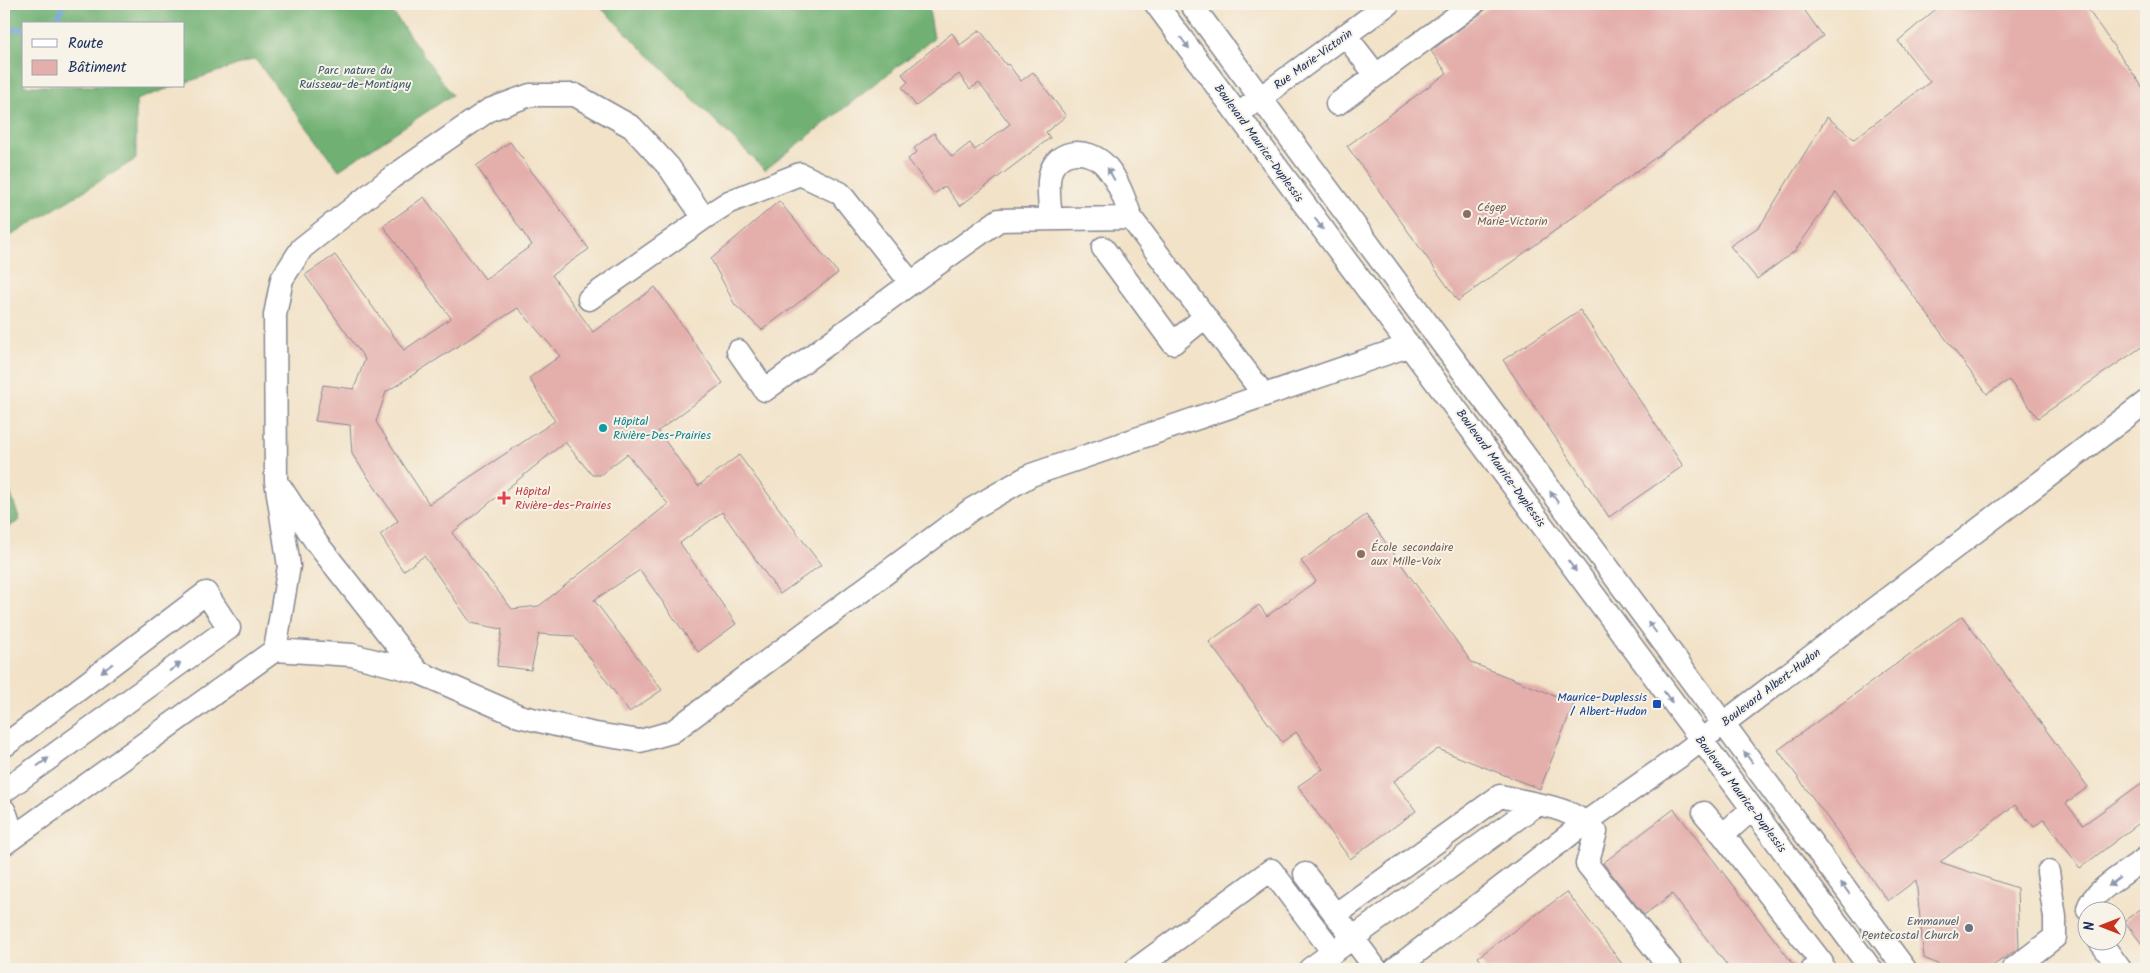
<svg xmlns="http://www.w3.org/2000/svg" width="2150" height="973" font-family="Kalam,sans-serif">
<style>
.forest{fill:#70b072;stroke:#467068}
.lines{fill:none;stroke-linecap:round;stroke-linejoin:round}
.stream{stroke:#689ed6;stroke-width:5}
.building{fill:#e4aeab;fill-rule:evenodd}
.minor-casing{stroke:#868892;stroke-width:25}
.minor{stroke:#fff;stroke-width:22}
.oneway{fill:#8d97ae}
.education-dot{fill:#8d6e63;stroke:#f7f3e8;stroke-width:2}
.culture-dot{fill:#0f9aa8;stroke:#f7f3e8;stroke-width:2}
.health-dot{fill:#e0444e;stroke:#f7f3e8;stroke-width:2}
.transit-dot{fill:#1a4fb4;stroke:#f7f3e8;stroke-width:2}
.worship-dot{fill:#6b7280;stroke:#f7f3e8;stroke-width:2}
.labels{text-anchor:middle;stroke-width:4;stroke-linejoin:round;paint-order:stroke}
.street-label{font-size:12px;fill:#1b2f5e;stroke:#f7f3e8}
.park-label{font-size:12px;fill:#375668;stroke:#f7f3e8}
.education-label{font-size:12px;fill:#785e54;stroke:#f7f3e8;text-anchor:start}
.culture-label{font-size:12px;fill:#0d838f;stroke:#f7f3e8;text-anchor:start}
.health-label{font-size:12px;fill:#be3a42;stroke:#f7f3e8;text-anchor:start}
.transit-label{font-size:12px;fill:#164399;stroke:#f7f3e8;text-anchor:end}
.worship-label{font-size:12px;fill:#5b616d;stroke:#f7f3e8;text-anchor:end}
</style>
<rect width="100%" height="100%" fill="#f7f3e8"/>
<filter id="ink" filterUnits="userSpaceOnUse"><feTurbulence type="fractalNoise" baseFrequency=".02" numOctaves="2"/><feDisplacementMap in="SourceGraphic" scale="10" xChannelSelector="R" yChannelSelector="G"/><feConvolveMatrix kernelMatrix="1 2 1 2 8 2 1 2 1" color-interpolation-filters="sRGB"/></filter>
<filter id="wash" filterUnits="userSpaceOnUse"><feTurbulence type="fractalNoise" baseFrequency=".0096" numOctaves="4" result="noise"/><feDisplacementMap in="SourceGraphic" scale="20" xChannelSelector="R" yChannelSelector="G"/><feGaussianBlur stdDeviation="1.12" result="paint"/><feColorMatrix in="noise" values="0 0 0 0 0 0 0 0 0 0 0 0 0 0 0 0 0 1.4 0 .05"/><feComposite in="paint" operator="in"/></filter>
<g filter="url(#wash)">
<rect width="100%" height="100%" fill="#f2e2c7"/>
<!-- forest -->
<path class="forest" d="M4,4H387L452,95L339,170L255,59L184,83V24H24V86H175L136,100V159L4,240Z
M597,4H928L934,38L765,170Z
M4,476L20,520L4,530Z"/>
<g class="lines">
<!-- stream -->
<path class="stream" d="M54,24L64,4
M4,30L24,29"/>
</g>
<g id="blocks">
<!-- building -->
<path class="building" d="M1493,4H1800L1823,36L1458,301L1347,146L1447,73L1431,51Z
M1942,4H2006L2009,8L2016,4H2084L2146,92V344L2038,418L2009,380L1987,394L1836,192L1795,251L1757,279L1730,246L1760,226L1827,117L1854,139L1930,82L1898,41Z
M980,30L1006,65L1008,64L1021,81L1033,72L1066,116L1046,132L1050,138L960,206L945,186L934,194L908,159L917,152L914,148L934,133L952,157L970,143L975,150L1010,124L979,83L970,89L959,74L916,106L902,87L908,82L902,74L952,33L960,45Z
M510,142L589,249L552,275L593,332L655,287L723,383L658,431L698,486L739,455L821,565L780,594L722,512L680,543L736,624L698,652L640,570L594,600L662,690L629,712L574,636L539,634L531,670L497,666L502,629L471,623L424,556L403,571L380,535L398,521L352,454L350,425L315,421L323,385L354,389L365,359L305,275L335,255L404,350L451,318L383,226L424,197L485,279L532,245L476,166ZM518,308L560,356L529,378L555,421L429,504L376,422L386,392ZM565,442L592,475H600L627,454L668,504L539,606L512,609L452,533Z
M779,201L838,273L762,330L735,305L711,259Z
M1580,310L1683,466L1609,517L1503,360Z
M1366,515L1472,663L1574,703L1540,789L1438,749L1394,781L1416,811L1350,859L1298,786L1323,769L1296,732L1282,742L1209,642L1259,605L1267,616L1316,581L1301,561Z
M1962,616L2088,787L2066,803L2083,825L2146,780V818L2080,868L2044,819L2034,827L2015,805L1940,862L2017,888L2019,948L1988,969H1949L1924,958L1916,880L1888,901L1778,750Z
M1674,809L1797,969H1730L1672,894L1644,915L1603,863Z
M1567,892L1626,969H1486L1478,957Z
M2146,905V949L2124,921Z"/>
</g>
</g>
<g filter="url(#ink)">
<use href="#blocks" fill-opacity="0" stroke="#868892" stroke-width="1"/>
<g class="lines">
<!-- minor casing -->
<g class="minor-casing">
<path id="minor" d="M1156,4L1871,969
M1191,4L1905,969
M1345,35L1376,75
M1337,104L1473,4
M1249,106L1388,4
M1051,219C1050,207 1048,193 1049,181C1051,149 1087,145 1106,166C1118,180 1125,200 1131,218
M1103,248L1173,343L1205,317
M589,299L704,218
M738,351L765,390L911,283
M281,488L316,542L418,672
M275,650L289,566L276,481L275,315L282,279L302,248L391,178L489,110L530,95H575L632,127L669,167L704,218L729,202L800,174L840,193L911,283L999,220L1131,218L1264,395
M4,746L206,593L229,628L4,791
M1537,804C1560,808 1579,815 1596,832L1587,864L1671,969
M1752,809L1723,835L1822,963L1813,969
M4,810C9,819 9,828 14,836
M1704,813L1723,835
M4,844L275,650L352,655L418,672L519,716L590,733L640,741L672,732L972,509L1031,475L1408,346
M1305,874L1376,969
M2088,910C2088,894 2133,868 2146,858
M2099,940L2120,969
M1136,969L1271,870L1333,952
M1310,969L1537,804L1500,796L1335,915
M1395,969L1586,822L1683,754L2146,402
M2013,969L2055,937V917L2048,872"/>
</g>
<!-- minor -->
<use href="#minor" class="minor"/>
</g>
<!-- one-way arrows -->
<defs><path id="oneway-solid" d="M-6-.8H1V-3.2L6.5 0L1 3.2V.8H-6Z" transform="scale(1.25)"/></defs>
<g class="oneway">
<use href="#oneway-solid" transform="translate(1185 43) rotate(53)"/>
<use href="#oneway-solid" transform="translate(1111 174) rotate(-120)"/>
<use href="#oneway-solid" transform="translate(1319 224) rotate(54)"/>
<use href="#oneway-solid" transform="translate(1554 497) rotate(-126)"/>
<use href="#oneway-solid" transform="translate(1572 566) rotate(54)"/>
<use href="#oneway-solid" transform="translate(1652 627) rotate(-127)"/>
<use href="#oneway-solid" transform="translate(175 667) rotate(-36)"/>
<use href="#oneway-solid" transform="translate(107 668) rotate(143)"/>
<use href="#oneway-solid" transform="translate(1668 697) rotate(54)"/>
<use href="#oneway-solid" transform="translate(1748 757) rotate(-126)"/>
<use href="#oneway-solid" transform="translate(43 762) rotate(-36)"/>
<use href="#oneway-solid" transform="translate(2114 882) rotate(143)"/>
<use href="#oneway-solid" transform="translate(1845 888) rotate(-126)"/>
</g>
</g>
<!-- markers -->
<g class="education-dot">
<circle cx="1467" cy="214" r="5"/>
<circle cx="1361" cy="554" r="5"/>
</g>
<circle class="culture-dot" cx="603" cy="428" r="5"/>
<path class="health-dot" d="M501.5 490.5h5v5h5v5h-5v5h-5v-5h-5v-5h5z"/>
<rect class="transit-dot" x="1652" y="699" width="10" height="10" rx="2.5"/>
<circle class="worship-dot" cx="1969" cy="928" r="5"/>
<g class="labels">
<!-- street labels -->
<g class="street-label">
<text transform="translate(1313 59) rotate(-36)" y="4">Rue Marie-Victorin</text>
<text transform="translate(1259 143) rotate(54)" y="4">Boulevard Maurice-Duplessis</text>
<text transform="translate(1501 468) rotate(54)" y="4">Boulevard Maurice-Duplessis</text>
<text transform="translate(1771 687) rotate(-37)" y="4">Boulevard Albert-Hudon</text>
<text transform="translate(1741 794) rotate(53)" y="4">Boulevard Maurice-Duplessis</text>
</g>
<!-- park labels -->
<g class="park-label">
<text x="355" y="74">Parc nature du<tspan x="355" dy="14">Ruisseau-de-Montigny</tspan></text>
</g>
<!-- education labels -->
<g class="education-label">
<text x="1477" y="211">Cégep<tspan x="1477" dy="14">Marie-Victorin</tspan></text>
<text x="1371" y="551">École secondaire<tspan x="1371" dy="14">aux Mille-Voix</tspan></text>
</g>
<!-- culture labels -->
<g class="culture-label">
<text x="613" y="425">Hôpital<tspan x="613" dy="14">Rivière-Des-Prairies</tspan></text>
</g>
<!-- health labels -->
<g class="health-label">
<text x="515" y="495">Hôpital<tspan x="515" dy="14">Rivière-des-Prairies</tspan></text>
</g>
<!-- transit labels -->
<g class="transit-label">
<text x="1647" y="701">Maurice-Duplessis<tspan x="1647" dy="14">/ Albert-Hudon</tspan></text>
</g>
<!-- worship labels -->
<g class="worship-label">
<text x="1959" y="925">Emmanuel<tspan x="1959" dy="14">Pentecostal Church</tspan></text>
</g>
</g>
<!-- margin -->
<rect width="2150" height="973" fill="none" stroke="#f7f3e8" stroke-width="20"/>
<!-- legend -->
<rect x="22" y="22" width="162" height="65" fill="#f7f3e8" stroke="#9fa5b1"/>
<rect x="32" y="39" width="25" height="8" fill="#ffffff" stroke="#9fa5b1"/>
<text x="68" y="48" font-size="15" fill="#1b2f5e">Route</text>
<rect x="32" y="60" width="25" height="15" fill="#e4aeab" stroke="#9fa5b1"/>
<text x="68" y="72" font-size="15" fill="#1b2f5e">Bâtiment</text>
<!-- north arrow -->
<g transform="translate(2102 926) rotate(270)"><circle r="24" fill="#f7f3e8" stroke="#9fa5b1"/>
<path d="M0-4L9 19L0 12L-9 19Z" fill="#c8321e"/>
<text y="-8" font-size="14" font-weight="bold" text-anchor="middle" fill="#1b2f5e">N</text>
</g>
</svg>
